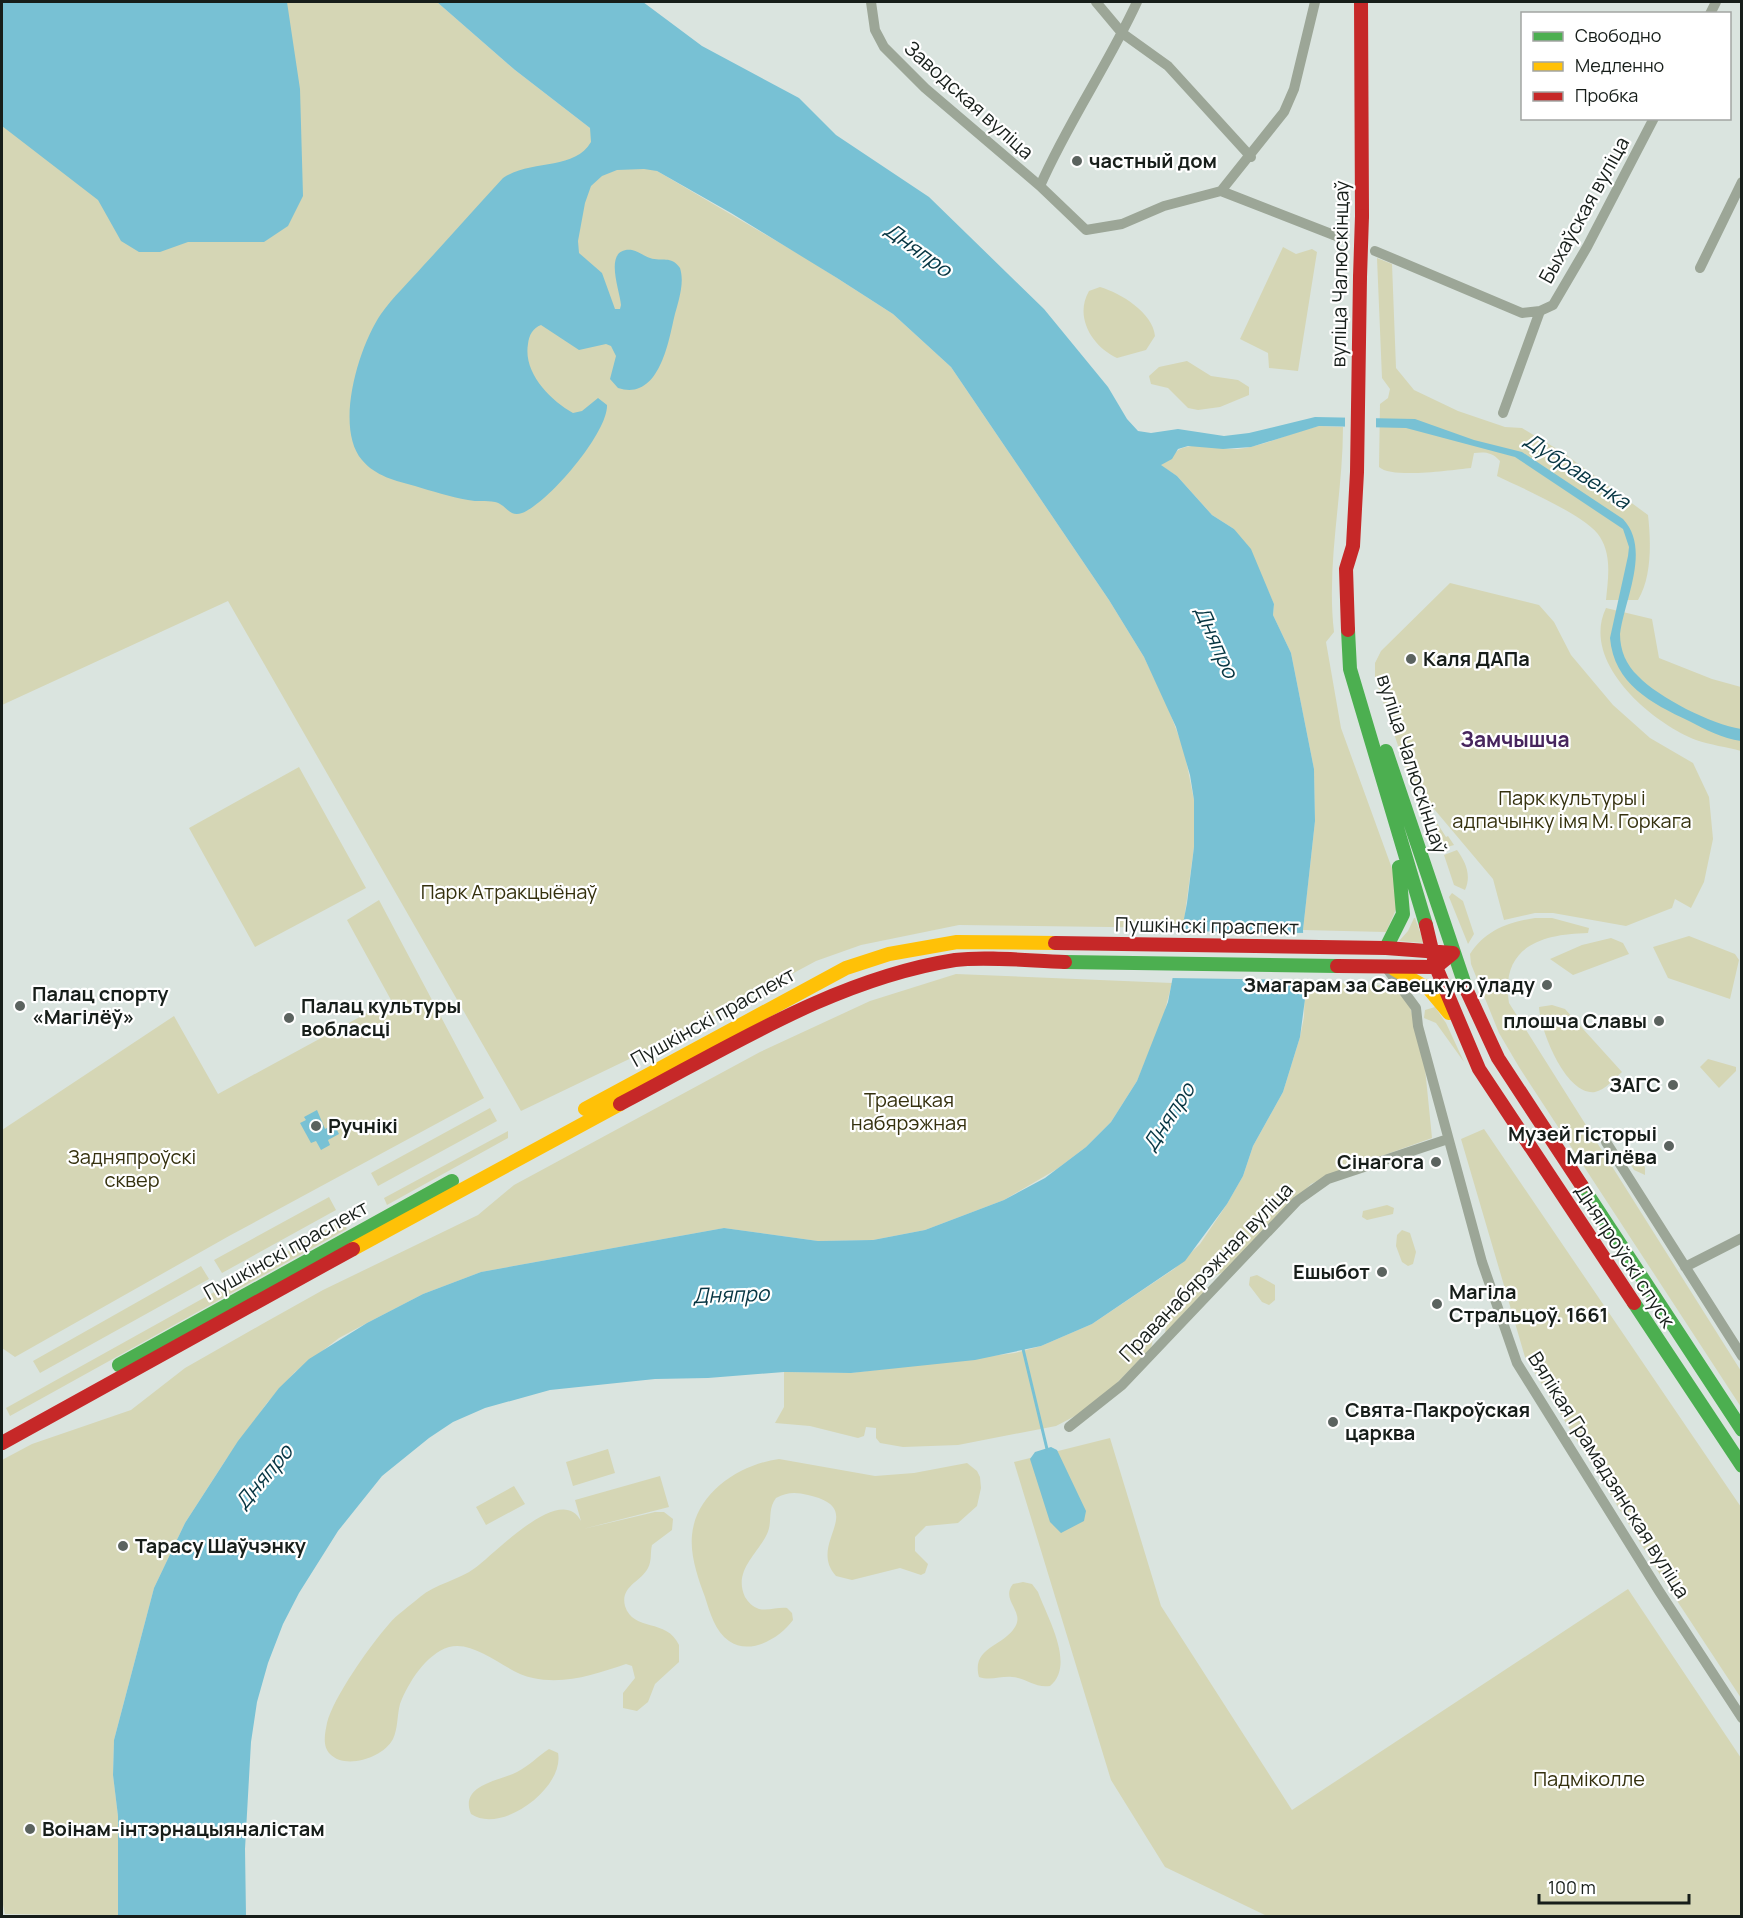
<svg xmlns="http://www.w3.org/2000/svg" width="1743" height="1918" font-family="Manrope,sans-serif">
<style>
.green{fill:#d5d6b5}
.water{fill:#78c1d4}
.pier{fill:#dae4df}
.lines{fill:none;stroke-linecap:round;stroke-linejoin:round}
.stream{stroke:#78c1d4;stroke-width:3}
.street{stroke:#9ca697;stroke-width:10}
.fast{stroke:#4caf50;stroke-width:14}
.slow{stroke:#ffc107;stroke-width:14}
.jam{stroke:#c62828;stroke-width:14}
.jam-bridge{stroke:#c62828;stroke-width:14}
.poi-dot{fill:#5b635f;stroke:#fff;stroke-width:2}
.labels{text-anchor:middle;stroke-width:4.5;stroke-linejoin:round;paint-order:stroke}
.street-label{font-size:20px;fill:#171e1a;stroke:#fff}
.poi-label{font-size:20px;font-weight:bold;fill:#171e1a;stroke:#fff;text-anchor:start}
.park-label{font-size:20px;fill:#35310e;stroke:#fff}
.water-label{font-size:21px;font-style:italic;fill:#063542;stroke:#fff}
.neighbourhood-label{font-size:21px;font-weight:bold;fill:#47255d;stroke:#fff}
</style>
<rect width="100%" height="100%" fill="#dae4df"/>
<!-- green -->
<path class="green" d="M2,2H437L515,70L590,128L657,171L809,260L893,314L951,367L1109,600L1144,657L1167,705L1184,750L1194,800V847L1183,928L959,925L861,945L816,961L673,1038L521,1111L228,601L2,705Z
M1283,247L1296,254L1312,249L1317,252L1298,371L1269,368L1268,353L1240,339Z
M1377,258L1392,264L1396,368L1414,390L1458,411L1505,427L1522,428L1562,452L1648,515C1651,541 1652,577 1638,600H1606C1608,579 1612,556 1600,537C1589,517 1520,487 1497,476L1500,461C1492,452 1485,452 1474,453L1471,468C1451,470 1392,479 1379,467L1380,404L1388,398L1390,389L1382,378Z
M1100,287C1121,293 1153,313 1155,336L1146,350L1117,358C1092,346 1074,317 1089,291Z
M1187,361L1211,376L1238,380L1249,387V395L1220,407L1198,410L1188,408L1168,388L1151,384L1149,376L1159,367Z
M1319,426L1343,427C1343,495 1326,564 1334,632L1326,642L1341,728L1402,896L1386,932L1303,930L1315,821L1314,769L1291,653L1273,615L1274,604L1264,582L1234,529L1212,515L1177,476L1160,465C1171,460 1174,449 1186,447C1202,443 1221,450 1238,449C1265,446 1292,432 1319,426Z
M1450,583L1539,605L1554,622L1571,655L1613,705L1650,738L1693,763L1709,797L1713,839L1704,882L1691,908L1675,899L1672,908L1626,926L1553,913H1535L1504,920L1493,879L1429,803L1407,772L1375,678V663L1381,651Z
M1606,608L1652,619L1659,658L1712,679L1741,687V751C1727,747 1710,745 1696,740C1651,722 1580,662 1606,608Z
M299,767L366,888L255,947L189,828Z
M1437,823L1446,837L1448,836L1454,845L1444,848L1436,827Z
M1457,850C1465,861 1472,875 1465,890L1454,885L1444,855Z
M1452,893L1463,901L1474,934L1468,944L1449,897Z
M379,900L484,1098L229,1236L15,1357L2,1348V1130L174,1016L218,1094L391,1000L347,920Z
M1414,918H1415L1424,943L1399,941L1408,931Z
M1535,918H1552L1589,928L1588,933C1541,934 1500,947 1509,1003L1741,1371V1407L1519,1067L1499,1033L1471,964L1470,954C1485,931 1507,922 1535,918Z
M1689,936L1735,954L1739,960L1730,999L1668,978L1653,947Z
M1611,938L1623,943L1629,954L1573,975L1550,959L1582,945Z
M956,974L1172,983L1163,1018L1137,1081L1111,1122L1086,1147L1057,1169L1004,1200L925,1230L873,1240L818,1241L724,1228L481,1272L423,1294L367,1323L339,1338L295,1372L267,1403L225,1461L185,1523L154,1588L114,1740L113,1775L118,1816V1916L5,1914L2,1900V1460L32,1444L131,1410L185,1368L264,1323L323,1290L478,1215L514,1185L760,1052L870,1001Z
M1305,981L1388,986L1397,990L1409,1003L1424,1058L1432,1138L1331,1174L1311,1184L1227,1271L1199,1281L1180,1292L1157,1322L1151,1348L1105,1395L1075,1416L1056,1426L958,1445L903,1447L880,1443L876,1438V1428L866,1427L864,1436L858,1438L810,1426L775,1423L784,1407V1372L851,1373L1015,1353L1041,1346L1092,1324L1174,1269L1200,1244L1227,1204L1243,1176L1253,1146L1283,1092L1300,1037L1304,1017Z
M1552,1005L1565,1009L1622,1072C1615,1078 1605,1090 1595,1092C1566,1096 1540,1030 1539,1007Z
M1435,1007L1446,1023L1464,1062L1436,1023L1424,1018L1425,1010Z
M1708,1059L1736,1067V1071L1719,1088L1700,1067Z
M490,1108L497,1121L378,1186L371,1173Z
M1484,1129L1741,1507V1698L1664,1581L1525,1357L1461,1139Z
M508,1131V1138L387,1205L384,1198Z
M1628,1147L1645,1167V1175L1634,1170L1623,1152Z
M329,1197L336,1210L222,1273L214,1260Z
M1387,1205L1394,1208L1393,1214L1367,1220L1362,1217L1363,1211Z
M342,1221L347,1229L10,1416L6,1408Z
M1402,1230L1410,1233L1416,1252L1413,1264L1408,1266L1402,1262L1396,1246L1397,1235Z
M201,1266L209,1279L40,1373L33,1361Z
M1257,1275L1275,1285V1300L1269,1305L1262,1302L1249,1285L1250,1277Z
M1209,1287L1165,1333C1168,1311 1188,1293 1209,1287Z
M1110,1438L1161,1606L1292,1810L1628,1589L1741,1758V1916H1267L1165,1867L1111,1780L1014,1462Z
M608,1449L615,1473L573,1486L566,1462Z
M779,1459L875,1476L914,1473L967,1463L977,1471L980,1477L981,1488L977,1506L958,1523L926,1526L915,1537V1551L928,1564L925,1573L921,1575L900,1568L852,1580L836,1576C806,1543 870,1509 808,1495C796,1492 787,1492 776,1498C767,1510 773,1521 767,1534C757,1555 733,1571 745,1597C748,1602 753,1607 759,1609C769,1611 778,1607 787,1608L792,1613L793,1620C780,1638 750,1656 729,1641C715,1631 710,1613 705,1597C698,1578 690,1556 692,1535C696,1492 741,1464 779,1459Z
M660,1476L669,1507L583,1529L655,1512H664L673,1519L672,1530L652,1545C650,1553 652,1561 648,1568C641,1582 620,1586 625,1606C633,1632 667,1618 679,1645V1662L655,1684L648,1702L637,1711L623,1708V1693L635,1678L632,1666L626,1664C596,1674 565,1685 533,1678C506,1673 477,1640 449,1647C426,1654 408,1683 400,1704C397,1715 398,1729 393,1739C383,1758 345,1770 330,1754C322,1746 325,1733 327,1723C333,1698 371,1644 389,1624C397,1614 410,1606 420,1597C435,1584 459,1580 475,1568C496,1553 561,1482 581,1521L575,1500Z
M514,1486L525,1504L486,1525L476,1507Z
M1023,1582L1032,1584L1038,1592C1047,1617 1076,1665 1050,1686C1034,1688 1027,1678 1012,1677C1001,1676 990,1681 979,1677C971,1647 1003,1647 1015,1627C1025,1611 1000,1600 1013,1584Z
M549,1749L558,1753C565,1787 502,1835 471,1814C459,1785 499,1781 517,1772C529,1766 538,1756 549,1749Z"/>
<!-- water -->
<path class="water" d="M2,2H287L300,89L303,196L288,226L264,242H188L160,252H139L121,241L98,200L2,126Z
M437,2H643L702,46L799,98L836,135L929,197L1044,309L1108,387L1127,419L1138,431L1151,433L1178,429L1224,436L1249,433L1315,417L1415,419L1474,440L1522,452L1623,519C1651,549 1625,598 1620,634C1620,650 1626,665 1638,676C1659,698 1711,724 1741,729V741C1722,738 1706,730 1689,721C1651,703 1614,684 1610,638L1628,556L1629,547L1623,529L1515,457L1406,428L1319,426L1251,447L1223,449L1188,446L1178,449L1172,459L1161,465L1177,476L1212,515L1234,529L1251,549L1274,604L1273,615L1291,653L1314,769L1315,821L1303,930L1305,999L1300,1037L1283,1092L1253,1146L1243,1176L1227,1204L1185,1261L1092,1324L1041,1346L975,1360L851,1373L784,1372L708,1378L655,1379L550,1390L485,1408L453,1422L429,1438L382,1476L338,1531L299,1593L283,1624L268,1663L257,1702L251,1742L245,1849L246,1916H118V1816L113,1775L114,1740L154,1588L185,1523L238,1441L279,1388L309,1359L367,1323L423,1294L481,1272L724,1228L818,1241L873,1240L925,1230L1004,1200L1045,1178L1086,1147L1111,1122L1137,1081L1168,1002L1187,903L1194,847V800L1190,775L1176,727L1144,657L1109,600L951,367L893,314L837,278L731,213L657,171L644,169L617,170L602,176L591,186L585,203L578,241L579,253L602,273L615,309H620L621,305C620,290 602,247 632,250C638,251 644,256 650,258C662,262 671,255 680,268C685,284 678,302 674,318C668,345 658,401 618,388L610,379L616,356L611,346L606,344L579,350L541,325C533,328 529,335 528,344C523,373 550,400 573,413L582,411L598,398L607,405C608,433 547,504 522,513C509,518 506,504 495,502C486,500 477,502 468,500C450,497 432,491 415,486C396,481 375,476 362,460C334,427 359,346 381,314C393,297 409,282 423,266C450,237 476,207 503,178C531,159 574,171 591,142L590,128L515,70Z
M317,1110L325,1129L334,1124L339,1134L328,1140L330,1145L321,1150L316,1141L311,1143L300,1123L306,1120L304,1117Z
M1051,1447L1057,1450L1086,1511L1084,1521L1061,1533L1050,1522L1030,1459L1035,1452Z"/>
<!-- pier -->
<path class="pier" d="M1345,414H1376V431L1345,430Z
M1179,931L1306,933L1308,980L1170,978Z"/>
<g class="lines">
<!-- stream -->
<path class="stream" d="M1023,1349L1047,1449"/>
<!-- street -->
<path class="street" d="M871,2L875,30L884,47L925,88L1040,186
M1096,2L1122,33L1168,66L1251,157
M1137,2C1108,65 1068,122 1040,186L1086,230L1122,224L1164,206L1221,191
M1710,14L1716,2
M1221,191L1284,112L1294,89L1315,2
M1221,191L1344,239
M1375,251L1522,313L1540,311L1553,305L1587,247L1654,118
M1700,268L1742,182
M1503,413L1540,311
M1388,970L1416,1008L1418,1026L1482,1262L1517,1363L1659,1591L1742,1718
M1606,1142L1742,1356
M1685,1267L1742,1238
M1069,1427L1122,1385L1297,1201L1328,1179L1448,1139"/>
<!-- fast -->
<path class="fast" d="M1348,630L1350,669L1426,925
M1386,751L1467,991
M1386,948L1403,914L1399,867
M1065,962L1337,966
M1582,1186L1742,1430
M1634,1303L1742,1466
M119,1365L452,1181"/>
<!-- slow -->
<path class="slow" d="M1394,969L1429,989L1449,1013
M585,1109L846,968L889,954L957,942L1055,943
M353,1249L620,1104"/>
<!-- jam -->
<path class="jam" d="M1361,2L1362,216
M1348,630L1346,569L1353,546L1357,472L1360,277
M1426,925L1436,967L1479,1069L1634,1303
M1055,943L1386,948L1453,953
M1337,966L1436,967L1453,953
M1467,991L1498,1058L1582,1186
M620,1104C728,1048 834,979 955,960C987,956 1032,961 1065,962
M2,1443L353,1249"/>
<!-- jam-bridge -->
<path class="jam-bridge" d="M1360,277L1362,216"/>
</g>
<!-- markers -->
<g class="poi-dot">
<circle cx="1077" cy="161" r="6"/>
<circle cx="1411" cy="659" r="6"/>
<circle cx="1547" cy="985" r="6"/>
<circle cx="20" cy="1006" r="6"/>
<circle cx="289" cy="1018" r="6"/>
<circle cx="1659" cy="1021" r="6"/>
<circle cx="1673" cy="1085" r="6"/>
<circle cx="316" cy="1126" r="6"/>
<circle cx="1669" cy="1146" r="6"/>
<circle cx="1436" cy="1162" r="6"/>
<circle cx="1382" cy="1272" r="6"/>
<circle cx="1437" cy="1304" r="6"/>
<circle cx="1333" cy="1422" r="6"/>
<circle cx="123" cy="1546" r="6"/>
<circle cx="30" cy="1829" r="6"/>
</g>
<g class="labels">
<!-- street labels -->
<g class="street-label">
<text transform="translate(969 100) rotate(42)" y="7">Заводская вуліца</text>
<text transform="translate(1584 210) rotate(-61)" y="7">Быхаўская вуліца</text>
<text transform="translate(1340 274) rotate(-89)" y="7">вуліца Чалюскінцаў</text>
<text transform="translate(1412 764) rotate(72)" y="7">вуліца Чалюскінцаў</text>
<text transform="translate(1207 926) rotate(1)" y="7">Пушкінскі праспект</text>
<text transform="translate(713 1017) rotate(-29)" y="7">Пушкінскі праспект</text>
<text transform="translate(286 1250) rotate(-29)" y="7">Пушкінскі праспект</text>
<text transform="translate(1625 1256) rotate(57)" y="7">Дняпроўскі спуск</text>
<text transform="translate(1206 1272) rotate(-46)" y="7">Праванабярэжная вуліца</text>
<text transform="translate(1609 1475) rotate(58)" y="7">Вялікая Грамадзянская вуліца</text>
</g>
<!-- poi labels -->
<g class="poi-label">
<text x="1089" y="168">частный дом</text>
<text x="1423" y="666">Каля ДАПа</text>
<text x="1535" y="992" text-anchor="end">Змагарам за Савецкую ўладу</text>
<text x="32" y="1001">Палац спорту<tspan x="32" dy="23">«Магілёў»</tspan></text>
<text x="301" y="1013">Палац культуры<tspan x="301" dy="23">вобласці</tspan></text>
<text x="1647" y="1028" text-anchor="end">плошча Славы</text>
<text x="1661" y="1092" text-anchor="end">ЗАГС</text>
<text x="328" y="1133">Ручнікі</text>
<text x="1657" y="1141" text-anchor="end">Музей гісторыі<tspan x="1657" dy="23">Магілёва</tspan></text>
<text x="1424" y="1169" text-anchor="end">Сінагога</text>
<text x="1370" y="1279" text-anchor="end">Ешыбот</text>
<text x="1449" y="1299">Магіла<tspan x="1449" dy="23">Стральцоў. 1661</tspan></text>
<text x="1345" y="1417">Свята-Пакроўская<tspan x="1345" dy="23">царква</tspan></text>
<text x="135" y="1553">Тарасу Шаўчэнку</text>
<text x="42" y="1836">Воінам-інтэрнацыяналістам</text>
</g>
<!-- park labels -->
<g class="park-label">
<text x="1572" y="805">Парк культуры і<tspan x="1572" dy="23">адпачынку імя М. Горкага</tspan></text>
<text x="509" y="899">Парк Атракцыёнаў</text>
<text x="909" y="1107">Траецкая<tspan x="909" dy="23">набярэжная</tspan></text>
<text x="132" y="1164">Задняпроўскі<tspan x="132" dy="23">сквер</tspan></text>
<text x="1589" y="1786">Падміколле</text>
</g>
<!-- water labels -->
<g class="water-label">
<text transform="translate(918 250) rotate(36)" y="7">Дняпро</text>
<text transform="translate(1577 471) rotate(33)" y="7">Дубравенка</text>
<text transform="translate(1216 642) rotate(66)" y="7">Дняпро</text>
<text transform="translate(1169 1117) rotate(-57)" y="7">Дняпро</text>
<text transform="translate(731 1295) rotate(-2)" y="7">Дняпро</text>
<text transform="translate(264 1477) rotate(-50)" y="7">Дняпро</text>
</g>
<!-- neighbourhood labels -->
<g class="neighbourhood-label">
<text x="1515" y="747">Замчышча</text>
</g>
</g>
<!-- border -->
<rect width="1743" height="1918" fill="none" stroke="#171e1a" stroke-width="6"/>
<!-- legend -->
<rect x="1521" y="12" width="210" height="108" fill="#ffffff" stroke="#a2a5a3" stroke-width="1.5"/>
<rect x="1533" y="32" width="30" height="9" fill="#4caf50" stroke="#a2a5a3" stroke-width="1.5"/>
<text x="1575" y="42" font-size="18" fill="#171e1a">Свободно</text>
<rect x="1533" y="62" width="30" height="9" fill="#ffc107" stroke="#a2a5a3" stroke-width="1.5"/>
<text x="1575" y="72" font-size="18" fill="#171e1a">Медленно</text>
<rect x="1533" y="92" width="30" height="9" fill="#c62828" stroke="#a2a5a3" stroke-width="1.5"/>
<text x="1575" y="102" font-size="18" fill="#171e1a">Пробка</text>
<!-- scale -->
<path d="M1539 1894v9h150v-9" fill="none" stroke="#171e1a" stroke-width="3"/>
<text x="1548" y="1894" font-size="18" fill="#171e1a" stroke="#ffffff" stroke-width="4.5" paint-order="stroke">100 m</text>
</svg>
